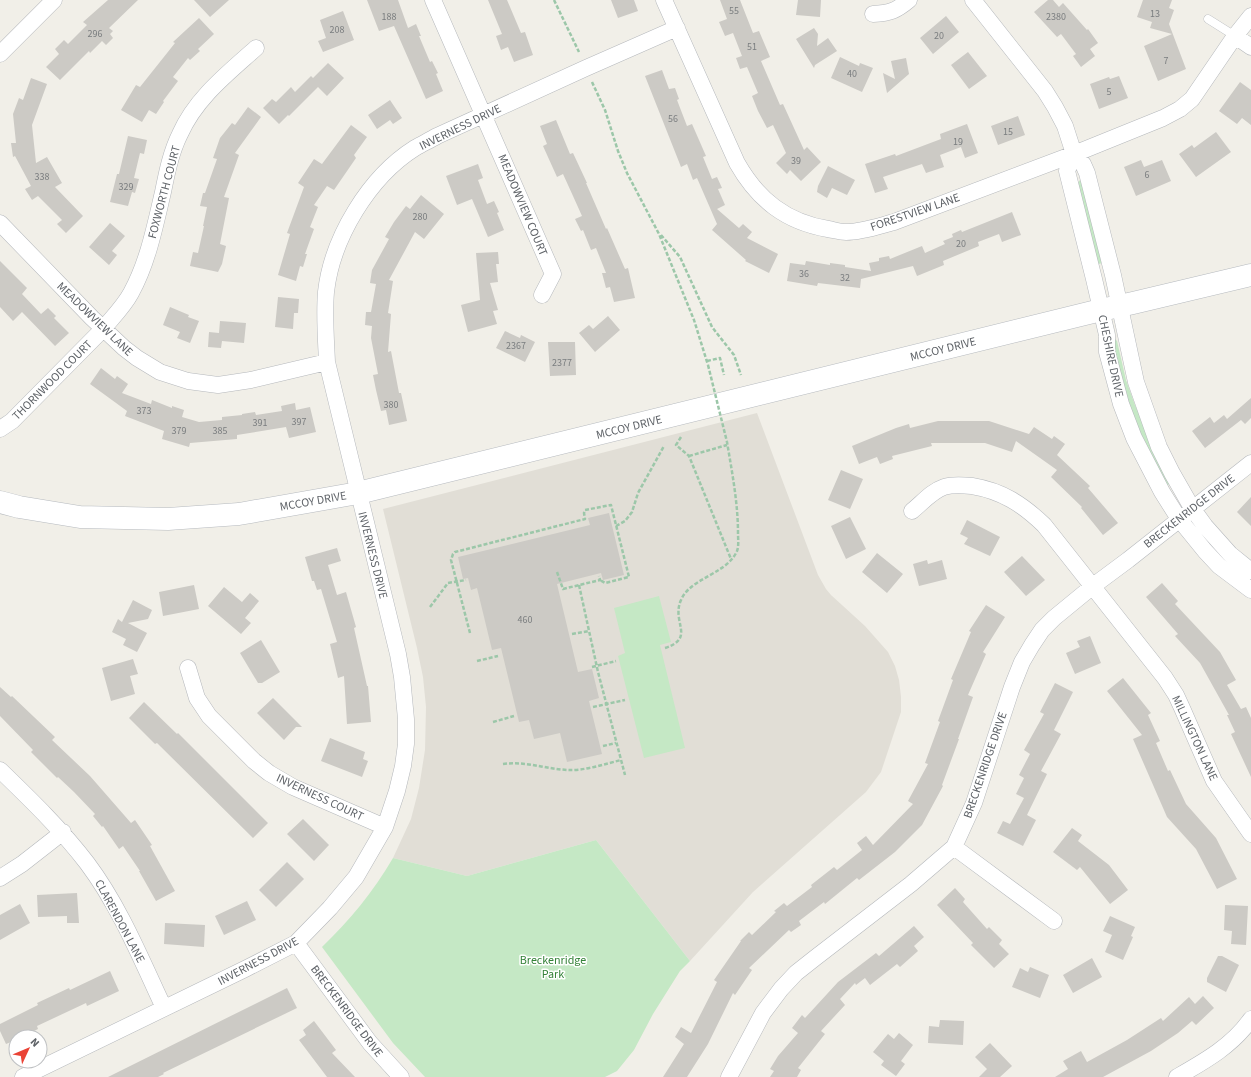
<svg xmlns="http://www.w3.org/2000/svg" width="1251" height="1077" font-family="'Source Sans 3',sans-serif">
<style>
.education{fill:#e1ded6}
.green{fill:#c5e8c5}
.building{fill:#cccac5}
.lines{fill:none;stroke-linecap:round;stroke-linejoin:round}
.lane-casing{stroke:#b5b8bc;stroke-width:9}
.street-casing{stroke:#b5b8bc;stroke-width:17}
.secondary-casing{stroke:#b6babf;stroke-width:23}
.path{stroke:#9cc7a9;stroke-width:2.5;stroke-dasharray:4 2;stroke-linecap:butt}
.lane{stroke:#fff;stroke-width:8}
.street{stroke:#fff;stroke-width:16}
.secondary{stroke:#fff;stroke-width:22}
.path-bridge{stroke:#9cc7a9;stroke-width:2.5;stroke-dasharray:4 2;stroke-linecap:butt}
.labels{text-anchor:middle;stroke-width:3;stroke-linejoin:round;paint-order:stroke}
.number-label{font-size:10px;fill:#7a7d7f}
.street-label{font-size:12px;fill:#5f6368;stroke:#fff}
.park-label{font-size:12px;fill:#348238;stroke:#fff}
</style>
<rect width="100%" height="100%" fill="#f1efe8"/>
<!-- education -->
<path class="education" d="M757,413L818,575L826,589L831,595L865,626L888,652L895,666L899,680L901,697V712L881,772L866,792L753,892L690,961L596,840L467,876L393,858L411,819L419,788L425,750L426,707L423,677L417,648L383,509Z"/>
<!-- green -->
<path class="green" d="M1080,180L1083,181L1102,263L1099,264L1097,263L1077,184Z
M1112,339H1115L1117,341L1126,380L1135,405L1170,484L1167,485L1133,422L1111,340Z
M659,596L671,642L660,645L685,748L644,758L618,656L625,653L614,608Z
M596,840L690,961L680,971L653,1014L634,1050L617,1071L605,1077H425L393,1043L322,947C350,920 373,892 393,858L467,876Z"/>
<!-- building -->
<path class="building" d="M108,0H138L109,28L113,31L110,34L113,38L106,45L102,41L90,53L89,51L60,80L46,67L59,54L55,49L64,40L68,44L87,25L83,22Z
M194,0H229L210,17Z
M367,0H398L408,28L416,24L421,36H419L430,62L432,61L438,73L436,74L443,91L426,99L394,26L379,31Z
M488,0H507L521,33L525,32L533,55L514,62L508,47L501,50L496,36L502,34Z
M611,0H634L638,11L618,18Z
M720,0H740L753,33L759,31L770,57L761,61L780,105L783,104L804,150L807,147L821,162L801,181L790,170L787,174L776,163L786,153L773,125L767,128L758,111L752,96L758,93L747,67L740,69L736,58L742,56L733,33L725,36L719,22L727,19Z
M798,0H821L820,17L796,15Z
M1048,0H1053L1059,7L1063,3L1087,30L1088,29L1098,43L1090,49L1095,56L1081,67L1073,56L1076,54L1061,34L1057,37L1034,12Z
M1143,0H1172L1169,8L1174,10L1169,24L1186,69L1158,81L1144,46L1172,34L1150,28L1152,22L1137,17Z
M343,11L354,40L323,52L318,41L326,38L320,20Z
M946,16L959,32L933,54L920,38Z
M199,18L214,34L198,49L200,51L190,60L188,58L173,77L178,81L163,101L164,102L156,114L149,110L142,122L121,110L136,85L140,87L175,43L173,42Z
M814,28L818,34L817,46L828,38L837,51L815,65L814,68L796,39Z
M968,52L987,76L969,89L951,65Z
M840,57L859,66L860,63L873,68L862,92L831,78Z
M906,58L909,74L887,93L883,73L895,79L891,61Z
M328,63L344,78L327,96L318,87L289,116L288,115L279,124L263,108L272,99L276,102L291,87L295,92L311,76L313,78Z
M662,70L669,89L675,88L679,99L677,100L687,126L692,124L706,156L703,157L712,179L717,177L722,188L718,189L725,205L717,209L739,228L743,224L752,232L747,238L778,254L769,273L745,261L746,260L712,230L717,224L697,178L693,180L687,164L681,167L645,76Z
M1119,76L1128,98L1099,109L1090,84L1109,77L1110,79Z
M31,78L47,84L32,125L36,163L47,157L62,183L55,187L83,216L66,233L57,224L62,220L38,196L32,200L25,189L31,186L15,156L13,157L11,143H16L13,114L19,98L23,100Z
M1240,82L1251,90V125L1242,118L1237,124L1219,111Z
M390,100L402,118L393,124L390,120L377,129L368,115Z
M248,107L261,117L235,153L239,155L224,197L229,198L220,244L226,246L222,264L218,272L190,266L193,252L198,253L204,226H203L207,207L200,206L203,193H205L217,159L213,158L220,138L232,123L235,125Z
M1018,116L1025,135L998,145L991,126Z
M556,120L570,154L573,153L587,183H586L606,229L607,228L625,269L628,268L635,298L614,302L610,287L606,288L602,273H606L596,248L591,250L583,230L581,231L575,219L582,216L573,196L563,174L557,177L543,146L547,144L540,126Z
M967,124L978,153L965,158L961,147L940,155L944,167L926,173L922,164L883,177L888,189L875,193L865,164L895,154L896,156L941,139L940,134Z
M351,125L367,137L354,155L356,158L334,190L327,186L314,205L318,207L310,227L314,229L305,254H307L303,267L300,266L296,281L278,275L290,234L287,233L304,187L298,183L314,159L322,164Z
M1216,132L1231,152L1196,177L1179,154L1192,145L1194,148Z
M128,136L147,140L144,154L140,153L134,178L139,179L135,193L132,192L128,206L110,202L117,174H119Z
M1141,160L1144,167L1162,160L1171,181L1136,196L1124,167Z
M478,164L483,178L478,180L487,204L494,201L499,212L497,213L504,230L488,237L472,199L457,205L446,176Z
M828,166L855,180L847,195L832,188L827,198L817,192L818,186Z
M421,195L444,214L424,239L415,232L389,280L393,281L388,313L391,314L388,352L391,351L399,393H401L407,421L389,425L386,410L381,411L376,390L373,375L378,374L371,338L372,326L365,325L366,312H371L376,284L370,283L372,270L389,239L385,237L394,222L406,206L410,209Z
M1012,212L1021,235L1002,242L999,234L978,242L979,246L943,261L944,265L917,276L913,266L861,279L860,288L818,283L817,286L787,281L790,263L805,265L806,261L830,265V263L845,265V267L871,271L869,263L879,261V258L889,256L890,259L922,246L925,253L945,244L943,241L953,237L952,234L961,230L962,232Z
M110,223L125,236L112,251L117,255L109,265L89,247Z
M498,252L499,264H496L498,282L490,283L498,310L493,311L497,324L468,332L461,305L480,300L476,253Z
M0,261L27,288L22,294L41,314L48,308L56,316L54,318L69,333L55,346L22,312L13,321L0,307Z
M278,297L299,299L298,313H294L293,329L275,327Z
M170,307L189,315L188,317L199,321L190,343L177,338L180,332L163,325Z
M608,316L620,330L595,352L579,333L589,325L593,329Z
M220,321L246,323L244,343L222,341L221,348L208,347L209,332L219,333Z
M505,331L520,338L521,335L535,342L525,362L496,348Z
M548,342H575L576,375L550,376Z
M101,368L115,379L117,376L128,384L122,393L151,404L152,400L172,408V406L184,410L182,417L199,422L222,420V417L242,415V414L255,412L256,415L282,411L281,406L295,403L296,410L310,407L316,432L289,438L286,427L237,435V439L190,443L189,447L162,439L164,431L125,416L127,411L90,384Z
M1251,398V418L1245,424L1241,420L1205,448L1192,431L1210,417L1214,423L1224,415L1227,419Z
M938,421H989L1029,434L1034,427L1052,439L1054,436L1065,444L1057,455L1090,486L1088,488L1118,523L1103,535L1081,508L1082,507L1051,477L1057,470L1016,441L1012,452L985,443H931L932,446L892,456L893,459L880,464L877,457L859,464L852,446L896,428L909,424L910,428Z
M841,470L863,479L850,509L828,500Z
M1251,497V526L1237,512Z
M609,513L624,575L603,580L601,573L557,584L578,672L592,669L599,698L589,701L602,754L567,762L560,733L534,739L529,720L519,722L501,648L492,650L477,588L471,590L468,578L463,579L458,557L590,525L588,518Z
M850,517L866,549L846,559L831,526Z
M967,520L1000,537L990,556L964,544L968,538L960,534Z
M337,548L341,561L328,565L337,595L346,592L356,627L354,628L367,686H368L371,722L347,724L344,676L338,678L330,644L337,642L321,589L317,590L314,581H312L305,557Z
M877,553L903,574L887,593L862,572Z
M1022,556L1045,580L1026,596L1004,572Z
M927,560L928,564L942,560L947,579L919,586L913,564Z
M1162,583L1178,601L1175,604L1220,652L1236,680L1227,685L1241,709L1246,707L1251,718V777L1231,734L1235,732L1227,715H1229L1200,663L1175,636L1178,634L1146,597Z
M194,585L199,609L163,616L159,592Z
M224,587L242,602L250,593L259,601L245,618L251,623L241,634L208,606Z
M133,600L152,610L148,619L128,623L147,633L137,652L123,645L126,639L112,632L118,619L122,622Z
M986,605L1005,617L983,652L986,654L968,695L973,697L958,739H959L942,785L943,786L922,825L895,852L859,880L857,878L825,904L824,902L799,921L801,925L791,932L789,930L749,968L752,970L735,995L733,993L708,1044L687,1077H663L684,1044L675,1037L681,1027L691,1033L717,982L714,980L741,941H740L749,932L752,935L776,912L774,911L784,903L787,906L812,887L811,885L834,867L837,870L862,850L857,843L866,836L873,845L913,804L908,801L928,764L925,763L940,722L938,721L953,680L951,679L971,632L969,631Z
M1090,636L1101,663L1075,674L1066,653L1080,647L1077,641Z
M261,640L280,672L262,683H258L240,653Z
M133,659L138,674L130,676L135,694L111,701L102,668Z
M1123,678L1151,713L1148,715L1160,741L1156,743L1168,771L1170,770L1186,804L1216,838L1237,879L1217,889L1196,849L1167,817L1133,739L1142,735L1107,691Z
M1055,683L1073,692L1054,730L1061,734L1041,771L1047,774L1027,815L1036,820L1023,846L997,833L1003,821L1010,824L1024,798L1016,794L1024,778L1019,775L1030,754L1024,750L1044,714L1040,712Z
M0,687L11,697L12,696L55,737L52,740L90,776L131,823L135,820L152,845L150,846L175,891L156,901L139,871H140L123,846L119,849L103,826L102,827L93,816L95,814L74,792L58,777L57,778L31,752L33,750L0,716Z
M273,698L302,727H296L284,740L257,713Z
M144,702L177,734L178,733L268,823L253,838L157,743L155,744L129,718Z
M330,738L365,752L363,759L368,761L362,777L321,761Z
M303,819L329,845L314,861L287,834Z
M1072,828L1082,835L1078,841L1109,865L1128,890L1110,904L1080,867L1077,870L1053,852Z
M287,862L304,879L276,907L259,890Z
M955,888L965,899L963,902L987,929L989,927L1002,940L999,944L1009,954L994,968L971,945L973,943L937,905Z
M77,893L79,923H67V916L38,917L37,895Z
M247,901L256,920L224,935L215,916Z
M20,904L30,923L0,940V915Z
M1225,905L1248,906L1246,945L1231,944L1232,931L1224,930Z
M1110,916L1135,927L1131,936L1133,937L1123,960L1105,952L1112,935L1103,931Z
M165,923L205,925L204,947L164,944Z
M914,926L924,937L914,946L918,951L900,967L897,964L870,985L865,978L856,985L855,983L840,999L845,1005L821,1031L825,1034L798,1068L801,1070L797,1077H770L774,1071L770,1069L778,1056L798,1033L792,1028L802,1015L805,1018L838,982L876,953L879,956Z
M1218,956H1222L1239,965L1226,992L1207,982V978Z
M1092,958L1102,977L1073,993L1063,975Z
M1030,967L1049,975L1040,998L1012,987L1020,968L1028,972Z
M110,971L119,991L87,1006L86,1003L37,1026L38,1029L22,1037H16V1040L6,1044L0,1031V1024L38,1005L37,1003L69,988L70,990Z
M287,988L297,1008L163,1073L164,1074L158,1077H108Z
M1203,996L1214,1008L1196,1025L1192,1021L1178,1033L1151,1051L1103,1077H1055L1068,1069L1063,1061L1081,1051L1087,1062L1127,1040L1161,1018L1163,1021L1189,997L1195,1004Z
M940,1020L964,1021L963,1045L928,1043L929,1026L939,1027Z
M314,1021L336,1050L332,1053L355,1077H327L299,1040L306,1035L303,1030Z
M899,1033L913,1045L901,1061L905,1064L896,1076L881,1065L884,1061L873,1052L888,1034L894,1039Z
M990,1043L1012,1066L1000,1077H979L987,1069L975,1057Z"/>
<g class="lines">
<!-- lane casing -->
<g class="lane-casing">
<path id="lane" d="M1208,19L1235,36"/>
</g>
<!-- street casing -->
<g class="street-casing">
<path id="street" d="M433,0L553,274L542,295
M664,0L737,163C758,200 786,222 828,229C834,230 840,232 846,232C862,232 879,226 894,222L1074,154L1163,118L1180,109L1192,99L1235,36L1251,16
M973,0L1045,91L1055,107L1065,126L1074,154L1083,164L1087,173L1113,275L1136,382L1159,447L1172,473L1192,508L1205,526L1230,554L1251,571
M873,14C890,13 896,11 909,0
M1235,36L1251,47
M0,54L54,0
M1074,154L1067,171L1094,279L1107,335V352L1121,404L1134,438L1162,492L1179,519L1205,551L1219,566L1251,590
M0,223L92,318L124,348L137,358L160,372L188,381L218,385L251,380L327,362
M0,429L12,421L103,329C113,317 124,306 131,293C148,262 155,226 163,192C167,172 171,152 180,134C196,98 227,74 256,48
M912,511C922,503 932,491 944,487C953,484 963,485 972,486C1002,491 1022,504 1044,525L1165,678L1176,695L1182,708L1214,781L1251,834
M188,668L197,698L209,716L254,761L269,773L293,787L385,827
M0,770C31,800 61,829 87,863C120,907 141,959 164,1008
M954,847L1054,921
M0,878L22,864L63,832
M296,943L370,1043L401,1077
M23,1077L245,969L296,943L330,908L356,877L385,827L397,791L403,766L406,744V719L402,677L398,654L327,362C326,339 324,315 326,292C332,238 369,177 415,148C422,144 430,140 437,136L586,68L677,28
M729,1077L763,1013L781,989L796,973L815,958L911,884L954,847L974,803L1012,687L1022,662L1032,645L1042,630L1054,618L1093,586L1128,560L1251,463
M1177,1077C1205,1061 1232,1046 1251,1019"/>
</g>
<!-- secondary casing -->
<g class="secondary-casing">
<path id="secondary" d="M0,502L19,507L80,517L168,519L239,514L358,493L1101,310L1133,303L1251,275"/>
</g>
<!-- path -->
<path class="path" d="M554,0L579,52
M592,82L605,110L618,151L627,173L659,234L694,320L708,365
M661,235L680,257L712,327L734,355L741,375
M707,361L720,358L724,375
M681,437L676,445L689,456L731,559
M689,456L727,445
M616,526L625,521L632,512L638,493L664,446
M557,572L563,589L600,580L599,576
M579,585L598,672L625,775
M430,607L448,583L466,580
M470,633L451,560L453,554L455,552L585,519L584,513L585,510L611,505L629,577L605,583L600,580
M572,634L589,631
M665,648C696,638 671,622 681,600C687,585 707,578 720,569C727,565 734,558 737,551C739,546 738,539 738,533C738,503 732,472 727,442
M477,661L498,656
M592,667L616,661
M593,707L625,700
M493,722L514,716
M603,746L616,743
M503,764C526,761 546,769 568,770C584,771 605,764 621,760"/>
<!-- lane -->
<use href="#lane" class="lane"/>
<!-- street -->
<use href="#street" class="street"/>
<!-- secondary -->
<use href="#secondary" class="secondary"/>
<!-- path-bridge -->
<path class="path-bridge" d="M708,365L727,442"/>
</g>
<g class="labels">
<!-- number labels -->
<g class="number-label">
<text x="734" y="14">55</text>
<text x="1155" y="17">13</text>
<text x="389" y="20">188</text>
<text x="1056" y="20">2380</text>
<text x="337" y="33">208</text>
<text x="95" y="37">296</text>
<text x="939" y="39">20</text>
<text x="752" y="50">51</text>
<text x="1166" y="64">7</text>
<text x="852" y="77">40</text>
<text x="1109" y="95">5</text>
<text x="673" y="122">56</text>
<text x="1008" y="135">15</text>
<text x="958" y="145">19</text>
<text x="796" y="164">39</text>
<text x="1147" y="178">6</text>
<text x="42" y="180">338</text>
<text x="126" y="190">329</text>
<text x="420" y="220">280</text>
<text x="961" y="247">20</text>
<text x="804" y="277">36</text>
<text x="845" y="281">32</text>
<text x="516" y="349">2367</text>
<text x="562" y="366">2377</text>
<text x="391" y="408">380</text>
<text x="144" y="414">373</text>
<text x="299" y="425">397</text>
<text x="260" y="426">391</text>
<text x="179" y="434">379</text>
<text x="220" y="434">385</text>
<text x="525" y="623">460</text>
</g>
<!-- street labels -->
<g class="street-label">
<text transform="translate(460 127) rotate(-26)" y="4">INVERNESS DRIVE</text>
<text transform="translate(164 192) rotate(-75)" y="4">FOXWORTH COURT</text>
<text transform="translate(523 205) rotate(67)" y="4">MEADOWVIEW COURT</text>
<text transform="translate(915 212) rotate(-19)" y="4">FORESTVIEW LANE</text>
<text transform="translate(95 319) rotate(44)" y="4">MEADOWVIEW LANE</text>
<text transform="translate(943 349) rotate(-14)" y="4">MCCOY DRIVE</text>
<text transform="translate(1111 356) rotate(78)" y="4">CHESHIRE DRIVE</text>
<text transform="translate(52 380) rotate(-45)" y="4">THORNWOOD COURT</text>
<text transform="translate(629 427) rotate(-14)" y="4">MCCOY DRIVE</text>
<text transform="translate(313 501) rotate(-10)" y="4">MCCOY DRIVE</text>
<text transform="translate(1189 511) rotate(-38)" y="4">BRECKENRIDGE DRIVE</text>
<text transform="translate(373 555) rotate(76)" y="4">INVERNESS DRIVE</text>
<text transform="translate(1195 738) rotate(65)" y="4">MILLINGTON LANE</text>
<text transform="translate(985 765) rotate(-71)" y="4">BRECKENRIDGE DRIVE</text>
<text transform="translate(320 797) rotate(25)" y="4">INVERNESS COURT</text>
<text transform="translate(120 921) rotate(62)" y="4">CLARENDON LANE</text>
<text transform="translate(258 961) rotate(-28)" y="4">INVERNESS DRIVE</text>
<text transform="translate(347 1011) rotate(53)" y="4">BRECKENRIDGE DRIVE</text>
</g>
<!-- park labels -->
<g class="park-label">
<text x="553" y="964">Breckenridge<tspan x="553" dy="14">Park</tspan></text>
</g>
</g>
<!-- north arrow -->
<g transform="translate(28 1049) rotate(46)"><circle r="19" fill="#ffffff" stroke="#bfc1c3"/>
<path d="M0-3L7 15L0 10L-7 15Z" fill="#ea4335"/>
<text y="-6" font-size="11" font-weight="bold" text-anchor="middle" fill="#5f6368">N</text>
</g>
</svg>
